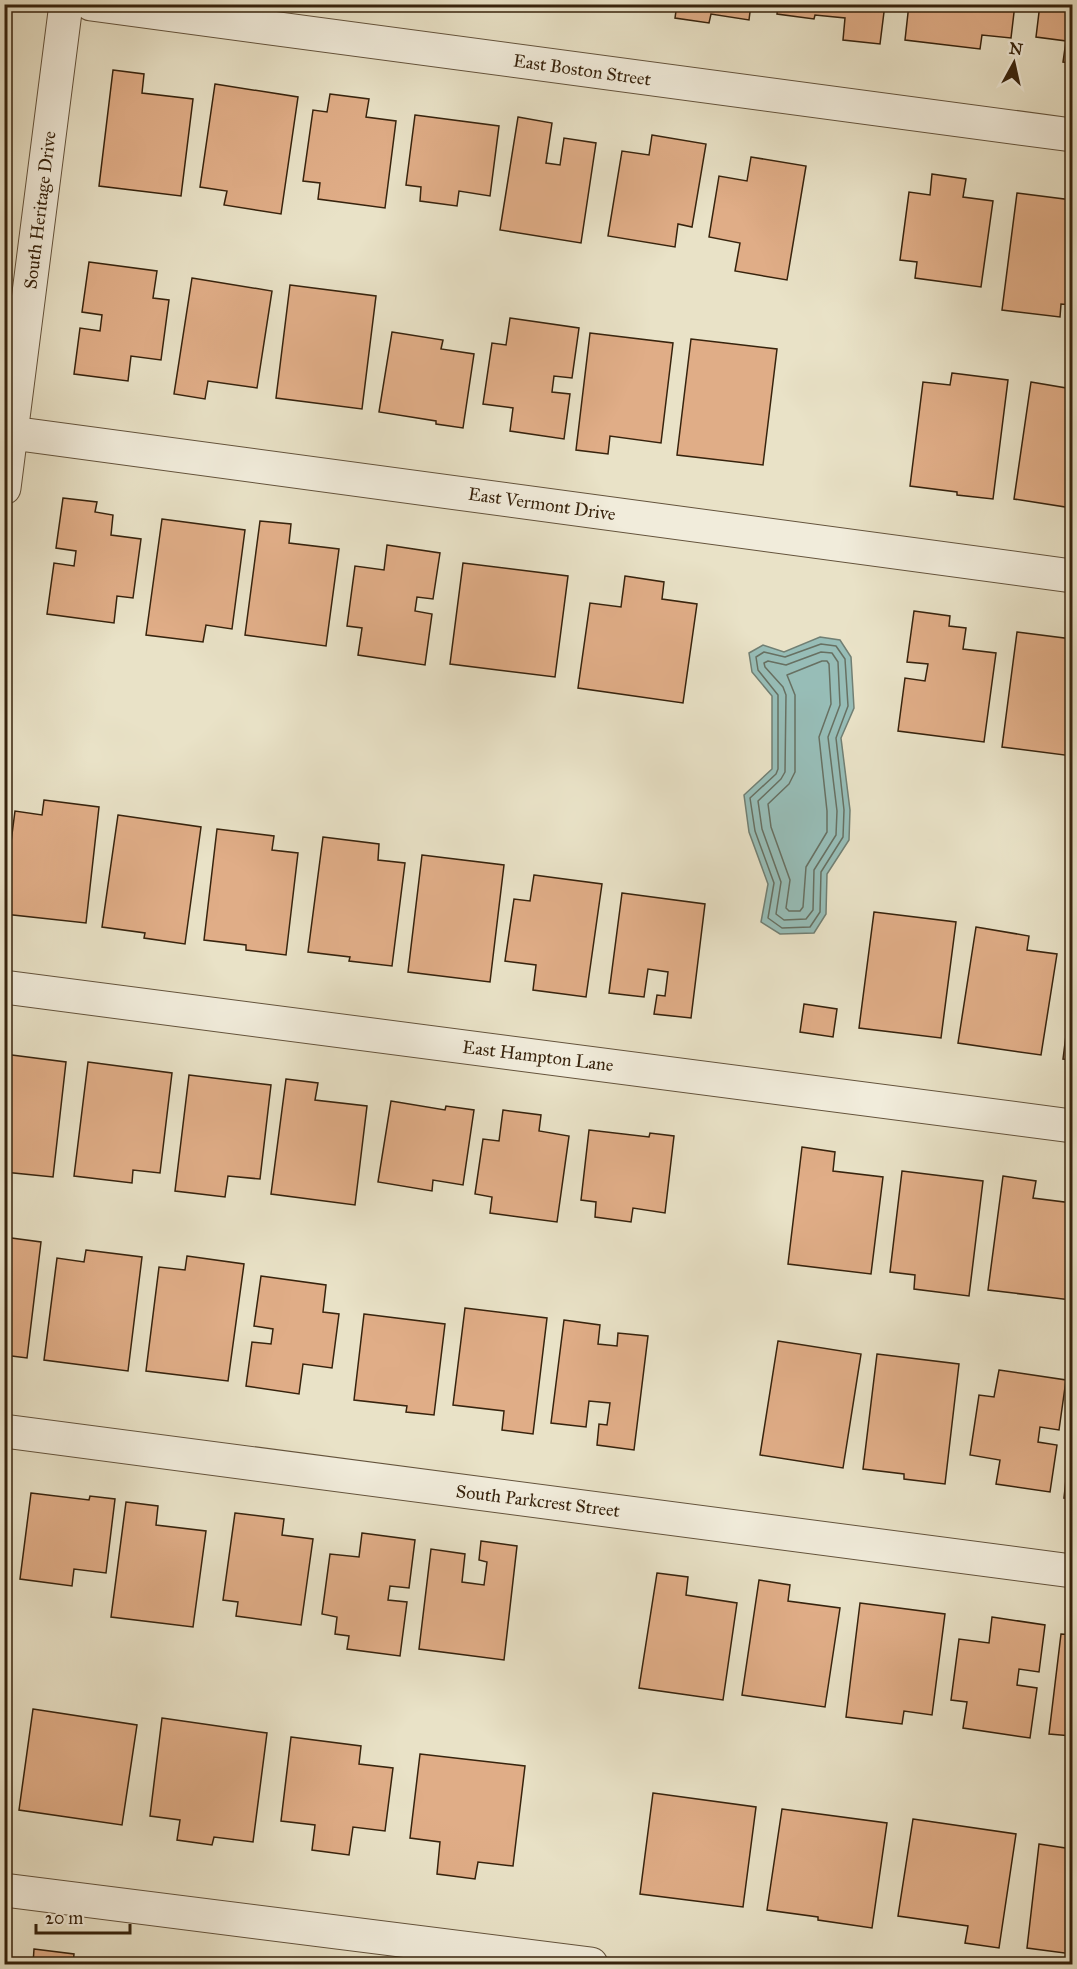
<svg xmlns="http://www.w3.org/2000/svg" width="1077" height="1969" font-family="'IM FELL Great Primer',serif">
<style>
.water{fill:#97bdb7;stroke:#717f73;stroke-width:1.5}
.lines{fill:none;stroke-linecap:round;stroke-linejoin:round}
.shore{stroke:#677062;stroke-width:1.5}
.building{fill:#e0ad87;stroke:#37230d;stroke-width:1.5}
.minor-casing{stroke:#64533c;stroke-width:35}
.minor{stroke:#f1ecdb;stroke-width:33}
.labels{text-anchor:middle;stroke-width:4.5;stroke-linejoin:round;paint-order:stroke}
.street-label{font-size:18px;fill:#37230d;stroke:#f1ecdb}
</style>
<rect width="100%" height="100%" fill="#e9e2c7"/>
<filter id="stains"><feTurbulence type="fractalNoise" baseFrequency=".00333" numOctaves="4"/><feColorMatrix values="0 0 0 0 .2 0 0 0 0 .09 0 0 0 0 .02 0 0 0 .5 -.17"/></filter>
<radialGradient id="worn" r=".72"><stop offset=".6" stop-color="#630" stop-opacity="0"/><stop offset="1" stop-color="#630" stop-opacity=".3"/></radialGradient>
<!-- water -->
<path class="water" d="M820,637L840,640L851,657L854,708L841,738L850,810L849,840L827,874L826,914L814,933L780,934L761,922L768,884L749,832L744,795L772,769V696L752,672L749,653L763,645L784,652Z"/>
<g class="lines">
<!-- shore -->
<path class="shore" d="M821,644L836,646L845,659L848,706L836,738L844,810L843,837L821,872L820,912L810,927L782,928L768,918L774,883L755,831L750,798L776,774L778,769V695L758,670L756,657L764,652L785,657Z
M821,652L832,653L838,662L840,705L828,737L837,811L836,835L814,870L813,910L806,919L784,920L776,914L781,882L762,829L758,801L781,779L785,772L786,695L783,687L765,667L764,663L768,661L786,665Z
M822,661H827L829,664L831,704L819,737L827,811V832L806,867L803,907L800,911H789L786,908L790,880L771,827L768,804L789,784L795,772V695L787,675Z"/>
</g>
<!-- building -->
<path class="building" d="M677,4H751L749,20L711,14L709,23L675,18Z
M778,4H885L880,44L843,40L845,18L815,15L814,19L777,14Z
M909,4H1015L1011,38L982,35L980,49L905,40Z
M1040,4H1072V63L1063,62L1066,41L1036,37Z
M113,70L144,74L142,93L193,99L181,196L99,186Z
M215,84L298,97L281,214L224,205L227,191L200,187Z
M330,94L369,99L366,117L396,121L385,208L318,199L320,183L303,181L313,110L327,112Z
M415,115L499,126L490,196L459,191L457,206L420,201L421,187L406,185Z
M518,117L552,123L546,163L560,165L564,138L596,143L581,243L500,230Z
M652,135L706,144L692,227L678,224L675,247L608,236L622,151L649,155Z
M751,157L806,166L787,280L735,271L740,243L709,237L719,176L747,181Z
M932,174L966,179L963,197L993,201L981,287L915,278L917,262L900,260L909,192L930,195Z
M1017,193L1072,200V305L1061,304L1060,317L1002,310Z
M89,262L157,271L153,298L169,300L161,360L131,356L128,381L74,374L80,328L100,331L102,315L82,312Z
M192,278L272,291L257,388L208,381L205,399L174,394Z
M290,285L376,296L362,409L276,398Z
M510,318L579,328L572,378L554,376L552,392L570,394L564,439L510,431L513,408L483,404L492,343L506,345Z
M392,332L443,340L441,349L474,354L463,428L436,424V421L379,412Z
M590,333L673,343L661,443L610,436L608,454L576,450Z
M691,339L777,349L763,465L677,455Z
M952,373L1008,380L993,499L957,495V492L910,486L923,382L950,385Z
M1031,382L1072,389V508L1014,499Z
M63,498L97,502L95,512L113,515L111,535L141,539L133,598L117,596L114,623L47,614L54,563L74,566L76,551L56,548Z
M162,519L245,530L232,629L206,625L203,642L146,635Z
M260,521L291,524L289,543L339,549L326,646L245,635Z
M387,545L440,553L433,599L417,597L415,611L432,614L425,665L358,655L362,628L347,626L355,566L384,570Z
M463,563L568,576L555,677L450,664Z
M625,576L664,582L662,599L697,604L683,703L578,688L590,603L621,607Z
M914,611L950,616L949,626L966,628L963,649L996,653L984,742L898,731L905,678L925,681L928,664L907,662Z
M1017,632L1072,639V756L1002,747Z
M44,800L99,807L86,923L4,914V896L15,811L42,815Z
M118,815L201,827L185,944L144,938L145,933L102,927Z
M217,829L274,836L272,850L298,853L286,955L246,950V945L204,940Z
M323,837L379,844L378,860L405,863L392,966L349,961L350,957L308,952Z
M422,855L504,865L490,982L408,972Z
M534,875L602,884L586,997L533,990L536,965L505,961L514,899L530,901Z
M622,893L705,904L691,1018L654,1014L657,995L665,996L668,972L648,969L644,997L609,993Z
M874,912L956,922L941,1038L859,1028Z
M976,927L1029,936L1027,950L1057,954L1041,1055L958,1043Z
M1072,988V1060L1063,1059Z
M804,1004L837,1009L833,1037L800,1032Z
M4,1054L66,1062L53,1177L4,1172Z
M88,1062L172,1073L160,1173L133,1170L132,1183L74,1176Z
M189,1075L271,1085L260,1179L228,1176L225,1197L175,1191Z
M286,1079L318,1083L315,1100L367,1106L355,1205L271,1194Z
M391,1101L445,1110L446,1106L474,1110L463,1185L433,1180L432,1191L378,1182Z
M503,1110L541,1115L539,1131L569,1136L557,1222L490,1213L492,1197L475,1194L483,1139L499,1141Z
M589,1130L649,1137L650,1133L674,1136L665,1213L633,1208L631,1222L595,1217L596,1202L581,1200Z
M802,1147L835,1152L833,1171L883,1177L871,1274L788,1264Z
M902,1171L983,1181L969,1296L914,1289L915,1275L890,1272Z
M1003,1176L1036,1181L1033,1198L1072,1203L1071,1300L988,1290Z
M4,1237L41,1242L27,1358L4,1355Z
M86,1250L142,1257L128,1371L44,1360L57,1258L84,1262Z
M187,1256L244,1264L228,1381L146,1371L159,1267L185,1270Z
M261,1276L326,1285L323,1312L339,1314L332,1368L303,1364L299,1394L246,1386L252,1342L271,1344L273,1329L254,1326Z
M465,1308L547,1318L533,1434L502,1430L504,1411L453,1405Z
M364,1314L445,1324L434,1415L406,1412L407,1406L354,1400Z
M564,1320L600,1325L598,1344L617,1346L618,1333L648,1336L634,1450L597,1445L599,1424L607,1425L610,1403L589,1401L586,1427L551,1423Z
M778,1341L861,1354L843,1468L760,1455Z
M877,1354L959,1364L945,1484L904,1479V1474L863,1469Z
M999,1370L1066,1380L1059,1430L1040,1427L1038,1442L1057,1445L1050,1492L996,1484L1000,1460L970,1455L979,1395L994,1397Z
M1072,1424V1499L1064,1498Z
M31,1493L89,1500L90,1496L115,1499L106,1573L74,1569L72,1586L20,1579Z
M4,1495L8,1496L4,1529Z
M126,1502L158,1506L156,1525L206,1531L193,1627L111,1617Z
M235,1513L284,1519L282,1535L313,1539L301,1625L236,1616L238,1602L223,1600Z
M362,1533L415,1540L409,1588L390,1586L388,1600L407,1602L400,1656L347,1649L349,1636L335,1634L337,1617L322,1614L330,1554L359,1557Z
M481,1541L517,1546L504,1660L419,1649L431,1549L465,1554L462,1582L484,1585L487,1562L479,1560Z
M657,1573L688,1577L686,1595L737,1603L723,1700L639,1688Z
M759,1580L790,1585L788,1601L840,1608L825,1707L742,1695Z
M860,1603L945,1614L932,1715L904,1711L902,1724L846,1717Z
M992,1617L1045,1625L1039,1672L1019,1669L1017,1685L1037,1688L1030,1738L963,1728L967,1702L951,1700L959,1639L989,1643Z
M1061,1634L1072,1635V1736L1049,1734Z
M33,1709L137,1725L122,1825L19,1810Z
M162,1718L267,1733L253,1842L214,1837L212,1845L177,1840L180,1820L150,1816Z
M291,1737L361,1746L359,1764L393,1768L385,1831L353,1827L349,1855L312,1850L315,1825L281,1821Z
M420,1754L525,1766L513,1866L478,1862L475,1879L437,1874L440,1842L410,1838Z
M653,1793L756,1807L743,1907L640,1894Z
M782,1809L887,1823L872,1928L818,1920V1917L767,1910Z
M913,1819L1016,1834L999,1948L965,1943L968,1926L898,1916Z
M1039,1844L1072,1849V1954L1027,1948Z
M34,1949L74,1954L73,1964H33Z"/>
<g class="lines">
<!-- minor casing -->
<g class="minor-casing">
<path id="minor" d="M91,4L1072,135
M12,433L1072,576
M4,488L66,4
M4,987L1072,1126
M4,1431L1072,1571
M4,1890L591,1964"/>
</g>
<!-- minor -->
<use href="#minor" class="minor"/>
</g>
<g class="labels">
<!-- street labels -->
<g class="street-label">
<text transform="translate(582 70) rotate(8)" y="6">East Boston Street</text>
<text transform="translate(40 210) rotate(-83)" y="6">South Heritage Drive</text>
<text transform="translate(542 504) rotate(8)" y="6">East Vermont Drive</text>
<text transform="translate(538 1056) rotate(7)" y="6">East Hampton Lane</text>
<text transform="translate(538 1501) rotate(7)" y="6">South Parkcrest Street</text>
</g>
</g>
<!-- margin -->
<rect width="1077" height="1969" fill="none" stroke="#e9e2c7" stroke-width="24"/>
<rect x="6" y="6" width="1065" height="1957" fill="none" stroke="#37230d" stroke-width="3"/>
<rect x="12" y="12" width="1053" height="1945" fill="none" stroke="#37230d" stroke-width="1.5"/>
<!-- north arrow -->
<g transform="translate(1014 63) rotate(8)" stroke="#f1ecdb" stroke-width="4.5" paint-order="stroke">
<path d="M0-4.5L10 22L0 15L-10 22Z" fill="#37230d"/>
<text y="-9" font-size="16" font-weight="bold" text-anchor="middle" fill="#37230d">N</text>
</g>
<!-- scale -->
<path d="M36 1924v9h94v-9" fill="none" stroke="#37230d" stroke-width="3"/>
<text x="45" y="1924" font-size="18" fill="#37230d" stroke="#f1ecdb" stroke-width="4.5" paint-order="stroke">20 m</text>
<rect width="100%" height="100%" filter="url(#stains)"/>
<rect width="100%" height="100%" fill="url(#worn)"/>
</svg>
